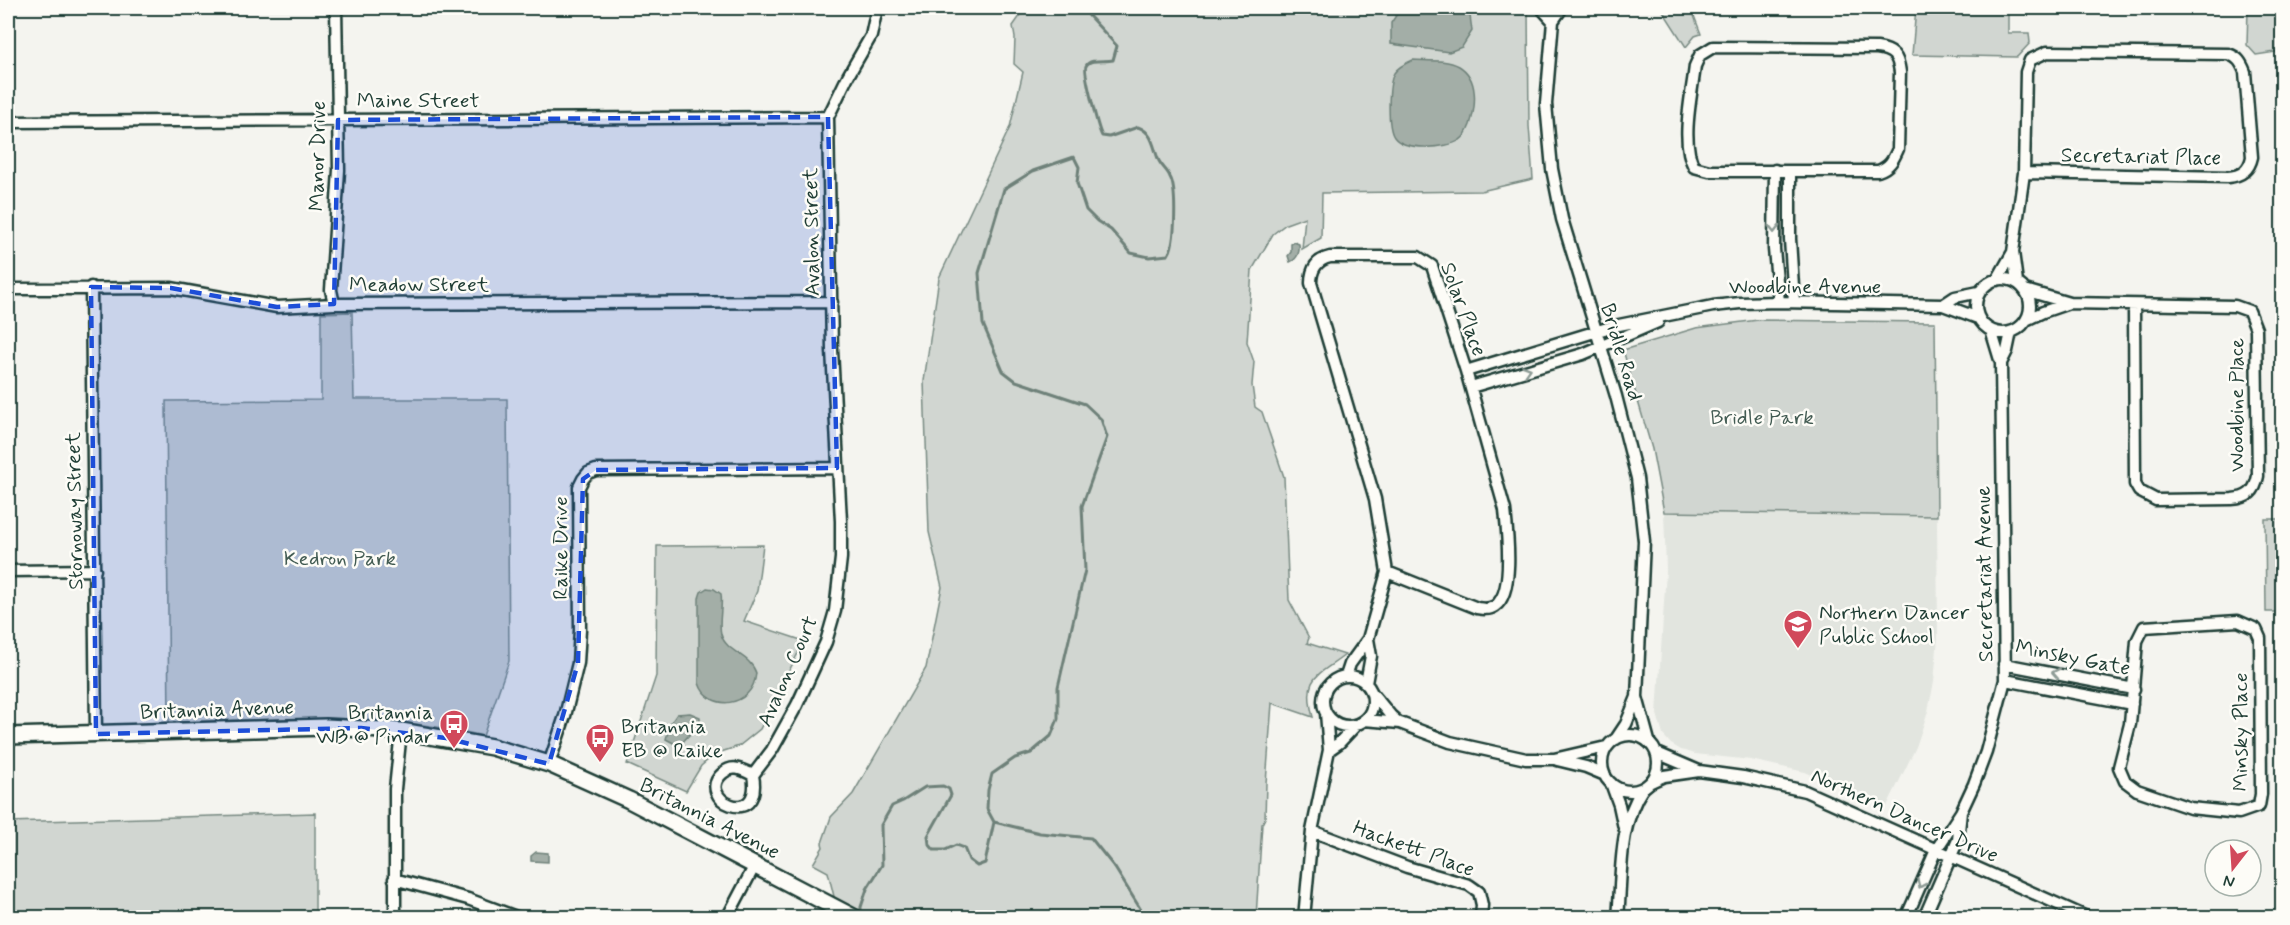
<svg xmlns="http://www.w3.org/2000/svg" width="2290" height="925" font-family="Mynerve,sans-serif">
<style>
.built{fill:#e2e5df}
.green{fill:#d1d6d1;stroke:#788a82;stroke-width:1.5}
.water{fill:#a3aea7;stroke:#6e8179;stroke-width:1.5}
.lines{fill:none;stroke-linecap:round;stroke-linejoin:round}
.stream{stroke:#6e8179;stroke-width:3}
.street-casing{stroke:#1f3d34;stroke-width:15}
.secondary-casing{stroke:#1f3d34;stroke-width:20}
.street{stroke:#fdfcf7;stroke-width:10}
.secondary{stroke:#fdfcf7;stroke-width:15}
.oneway{stroke:#8e9c96}
.marked{fill:#1d4ed8;fill-opacity:0.2;stroke:#1d4ed8;stroke-width:4.5;stroke-dasharray:12 8;stroke-linejoin:round}
.labels{text-anchor:middle;stroke-width:5;stroke-linejoin:round;paint-order:stroke}
.street-label{font-size:21px;fill:#1f3d34;stroke:#fdfcf7}
.park-label{font-size:21px;fill:#435c53;stroke:#fdfcf7}
.poi-label{font-size:21px;fill:#1f3d34;stroke:#fdfcf7;text-anchor:start}
</style>
<rect width="100%" height="100%" fill="#f4f4ef"/>
<filter id="ink" filterUnits="userSpaceOnUse"><feTurbulence type="fractalNoise" baseFrequency=".0167" numOctaves="2"/><feDisplacementMap in="SourceGraphic" scale="12" xChannelSelector="R" yChannelSelector="G"/><feConvolveMatrix kernelMatrix="1 2 1 2 8 2 1 2 1" color-interpolation-filters="sRGB"/></filter>
<g filter="url(#ink)">
<!-- built -->
<path class="built" d="M1664,512L1937,516L1938,637L1934,682L1928,711L1916,747L1887,806L1805,772L1751,760L1695,754L1681,750L1671,744L1663,735L1657,714L1666,570Z"/>
<!-- green -->
<path class="green" d="M1024,8H1528L1529,126L1533,179L1481,191L1322,193L1321,238L1302,249L1305,217L1286,224L1273,234L1252,270L1247,342L1254,362L1252,385L1255,407L1262,412L1284,477L1289,600L1309,638L1307,643L1345,655C1318,676 1302,676 1313,717L1272,703L1266,783L1265,818L1262,824L1256,917H839L828,872L813,864L823,847L822,843L831,817L853,794L926,668L942,587L929,532L924,381L939,278L1010,127L1023,72L1014,64L1015,38L1013,26L1023,12Z
M1659,8H1691L1701,34L1695,36L1686,47L1663,11Z
M1916,8H2008V33H2029L2030,43L2017,57L1912,55Z
M2248,8H2282V51L2256,55L2247,45Z
M352,312L354,399H507L509,661L483,736C379,711 275,719 169,723L166,401L321,400V313Z
M1758,320L1935,322L1937,516L1664,512L1652,449L1623,350L1696,328Z
M2265,519H2282V612H2266Z
M763,545L757,591L744,621L804,641L760,729L739,746L715,754L701,766L686,791L627,764L656,676L657,546Z
M315,813V917H8V822Z"/>
<!-- water -->
<path class="water" d="M1401,8H1469L1472,31L1462,47L1449,52L1391,44V23Z
M1413,60C1427,61 1446,59 1459,66C1479,78 1476,106 1470,125C1468,130 1465,137 1460,140C1447,149 1404,151 1394,137C1387,127 1388,84 1394,73C1398,67 1406,63 1413,60Z
M1294,242L1299,244C1300,251 1298,259 1290,262L1288,256L1291,252V244Z
M707,588L714,589L721,594C723,607 718,621 721,634C726,653 750,654 756,673C753,709 708,712 699,683V598L701,592Z
M690,713L700,717V723L679,746L666,739L670,724L677,714Z
M536,852L548,853V862L531,861V856Z"/>
<g class="lines">
<!-- stream -->
<path class="stream" d="M994,822L1040,833L1091,838L1115,868L1146,918
M861,916V907L867,889L882,865L881,825L892,806L903,801L925,787L943,786L949,789L951,795L928,836L929,844L934,850H945L956,845L964,848L969,860L977,866L985,863L994,822L987,809L988,790L992,774L1015,758L1031,753L1051,736L1058,719V687L1085,570L1082,506L1107,437L1101,419L1085,404L1016,381L1003,371L983,324L979,273L1004,189L1033,171L1074,157L1079,167L1077,183L1086,210L1097,221L1111,230L1131,253L1149,257L1168,255C1176,245 1177,189 1170,177C1168,171 1162,167 1159,161C1153,148 1154,133 1138,127L1109,137L1102,136C1098,129 1083,70 1086,66C1090,58 1105,62 1113,60L1117,46L1089,16L1088,8"/>
<!-- street casing -->
<g class="street-casing">
<path id="street" d="M1544,8L1543,10L1553,21
M1562,8L1553,21L1546,104L1552,169L1562,219L1616,396L1637,478L1644,541L1637,697L1649,741
M1713,47L1877,48C1893,50 1898,56 1900,72L1898,149C1893,160 1890,167 1878,171H1709L1694,167C1680,142 1692,94 1695,66L1700,55Z
M8,122L828,117
M1775,170L1774,249L1779,302
M1790,171V239L1794,302
M1976 306a27 27 0 1 1 54 0a27 27 0 1 1-54 0Z
M1997,280L2013,252
M2017,282L2013,252L2024,173L2026,72L2030,60L2047,52L2228,54C2238,57 2241,62 2245,72L2252,157C2249,171 2241,176 2228,177L2024,173
M91,287L96,734
M8,289L171,288L277,307L334,304L832,302
M2025,290L2069,303L2235,306L2249,311L2256,329L2258,476C2255,492 2248,498 2232,499L2156,500L2139,491L2135,484L2134,305
M334,304L331,290L339,170L336,8
M1943,305L1955,297L1979,292
M2026,320L2043,312L2069,303
M2001,363L2007,351L2011,332
M1466,371L1614,326L1713,306L1740,303L1779,302L1943,305L1978,318
M1471,387L1583,354L1658,322
M8,571L95,570
M2238,621L2256,629L2260,638L2261,794L2259,806L2239,813L2190,808L2137,790L2125,781L2119,767L2130,724L2137,641L2144,627Z
M2004,664L2134,689
M1323 701a25 25 0 1 1 50 0a25 25 0 1 1-50 0Z
M1346,676L1350,664L1368,639L1387,572L1477,608C1483,609 1489,610 1495,606C1515,593 1507,530 1505,510L1466,371L1432,266L1418,257H1330C1316,260 1311,270 1311,283L1375,499L1387,572
M2005,680L2132,704
M1366,683L1371,656L1368,639
M1372,693L1391,716L1399,723
M1364,720L1400,723L1450,742L1526,759H1554L1606,747
M1602 763a28 28 0 1 1 56 0a28 28 0 1 1-56 0Z
M1616,739L1626,724L1637,697
M1329,750L1339,743L1356,725
M1657,753L1699,771L1743,777L1805,791L2089,918
M1557,760L1586,767L1605,775
M549,764L565,716L578,663L580,630L579,487L583,479L588,473L596,470L837,468
M753,775C743,770 733,764 723,773C693,798 763,832 753,775L772,750L797,705L826,642L835,611L841,558V521L832,350L828,117L848,76L871,36L877,8
M1651,782L1664,776L1699,771
M1611,783L1619,805L1624,828
M1312,831L1407,867L1469,885L1479,892L1482,905L1481,918
M394,879L468,899L519,918
M395,918V789L401,731
M727,918L755,865
M1304,918L1312,831L1329,750L1326,713
M1618,918C1622,874 1618,825 1643,788
M1906,918L1936,850L1961,812L1974,784L1986,752L2005,680L2001,363L1991,330
M1924,918L1958,840L1961,812"/>
</g>
<!-- secondary casing -->
<g class="secondary-casing">
<path id="secondary" d="M8,736L326,727L401,731L492,747L549,764L629,800L855,918"/>
</g>
<!-- street -->
<use href="#street" class="street"/>
<!-- secondary -->
<use href="#secondary" class="secondary"/>
</g>
<!-- one-way arrows -->
<defs><path id="oneway-chevron" d="M-2-3.5L2.5 0L-2 3.5" fill="none" stroke-width="1.6" stroke-linecap="round" stroke-linejoin="round" transform="scale(1.5)"/></defs>
<g class="oneway">
<use href="#oneway-chevron" transform="translate(1774 229) rotate(90)"/>
<use href="#oneway-chevron" transform="translate(1527 370) rotate(-17)"/>
<use href="#oneway-chevron" transform="translate(2056 673) rotate(-170)"/>
<use href="#oneway-chevron" transform="translate(1921 884) rotate(114)"/>
</g>
</g>
<!-- marked area -->
<path class="marked" d="M828,117L837,468L596,470L583,479L578,663L549,764L446,738L361,728L96,734L91,287L171,288L277,307L334,304L338,120Z"/>
<!-- icons -->
<defs>
<g id="school-pin" transform="scale(1.5)"><path d="M0 17L-7.5 6A9.5 9.5 0 1 1 7.5 6Z" fill="#d1495b" stroke="#fdfcf7"/><path d="M0-5L7-2L0 1L-7-2ZM-4 1L0 2.5L4 1V4Q0 6-4 4Z" fill="#fff"/></g>
<g id="bus-pin" transform="scale(1.5)"><path d="M0 17L-7.5 6A9.5 9.5 0 1 1 7.5 6Z" fill="#d1495b" stroke="#fdfcf7"/><path d="M-5-6H5V4H4V6H2V4H-2V6H-4V4H-5ZM-3.5-4V0h7V-4ZM-3.5 1.2v1.5H-2V1.2ZM2 1.2v1.5H3.5V1.2Z" fill="#fff"/></g>
</defs>
<g fill-rule="evenodd">
<use href="#school-pin" x="1798" y="624"/>
<use href="#bus-pin" x="454" y="724"/>
<use href="#bus-pin" x="600" y="738"/>
</g>
<g class="labels">
<!-- street labels -->
<g class="street-label">
<text x="418" y="107">Maine Street</text>
<text transform="translate(317 156) rotate(-89)" y="7">Manor Drive</text>
<text transform="translate(2141 156) rotate(1)" y="7">Secretariat Place</text>
<text transform="translate(811 232) rotate(-91)" y="7">Avalon Street</text>
<text x="419" y="291">Meadow Street</text>
<text x="1805" y="293">Woodbine Avenue</text>
<text transform="translate(1464 309) rotate(70)" y="7">Solar Place</text>
<text transform="translate(1622 352) rotate(73)" y="7">Bridle Road</text>
<text transform="translate(2236 405) rotate(-90)" y="7">Woodbine Place</text>
<text transform="translate(74 511) rotate(-91)" y="7">Stornoway Street</text>
<text transform="translate(560 548) rotate(-90)" y="7">Raike Drive</text>
<text transform="translate(1984 574) rotate(-91)" y="7">Secretariat Avenue</text>
<text transform="translate(2073 657) rotate(11)" y="7">Minsky Gate</text>
<text transform="translate(787 671) rotate(-66)" y="7">Avalon Court</text>
<text transform="translate(217 709) rotate(-2)" y="7">Britannia Avenue</text>
<text transform="translate(2240 732) rotate(-90)" y="7">Minsky Place</text>
<text transform="translate(1905 815) rotate(24)" y="7">Northern Dancer Drive</text>
<text transform="translate(710 818) rotate(27)" y="7">Britannia Avenue</text>
<text transform="translate(1414 848) rotate(20)" y="7">Hackett Place</text>
</g>
<!-- park labels -->
<g class="park-label">
<text x="1762" y="424">Bridle Park</text>
<text x="340" y="565">Kedron Park</text>
</g>
<!-- poi labels -->
<g class="poi-label">
<text x="1819" y="619">Northern Dancer<tspan x="1819" dy="24">Public School</tspan></text>
<text x="433" y="719" text-anchor="end">Britannia<tspan x="433" dy="24">WB @ Pindar</tspan></text>
<text x="621" y="733">Britannia<tspan x="621" dy="24">EB @ Raike</tspan></text>
</g>
</g>
<!-- margin -->
<rect width="2290" height="925" fill="none" stroke="#fdfcf7" stroke-width="30"/>
<rect x="15" y="15" width="2260" height="895" fill="none" stroke="#1f3d34" stroke-width="2" filter="url(#ink)"/>
<!-- north arrow -->
<g transform="translate(2233 868) rotate(197)"><circle r="28" fill="#fdfcf7" stroke="#a4b0a9" stroke-width="1.5"/>
<path d="M0-4.5L10 22L0 15L-10 22Z" fill="#d1495b"/>
<text y="-9" font-size="16" font-weight="bold" text-anchor="middle" fill="#1f3d34">N</text>
</g>
</svg>
